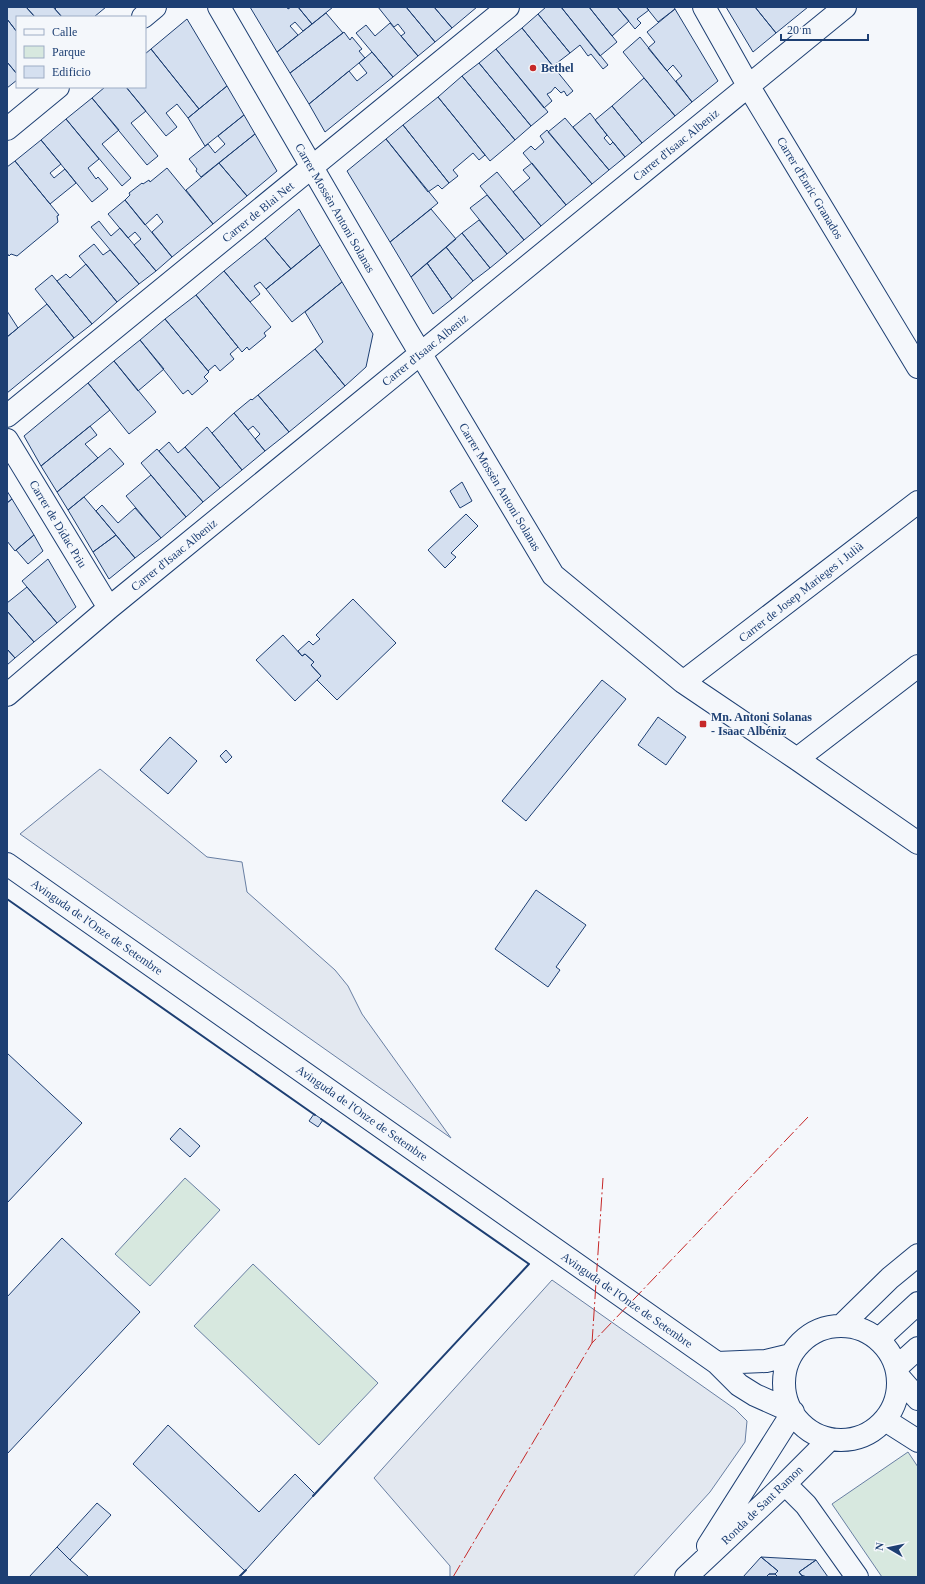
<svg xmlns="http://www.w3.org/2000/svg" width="925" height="1584" font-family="Georgia,serif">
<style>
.green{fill:#d7e8df;stroke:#687fa3}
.parking{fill:#e3e8f0;stroke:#687fa3}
.building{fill:#d5e0f0;stroke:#1d3f73}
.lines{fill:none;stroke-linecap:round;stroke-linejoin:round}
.minor-casing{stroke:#1d3f73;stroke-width:24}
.minor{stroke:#f4f7fb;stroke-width:22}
.wall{stroke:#1d3f73;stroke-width:2}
.power{stroke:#c62828;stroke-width:1;stroke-dasharray:14 3 2 3;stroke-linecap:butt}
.poi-dot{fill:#c62828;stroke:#f4f7fb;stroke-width:1.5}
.labels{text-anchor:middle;stroke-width:3;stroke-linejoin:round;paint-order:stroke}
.poi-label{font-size:12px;font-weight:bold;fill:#1d3f73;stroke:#f4f7fb;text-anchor:start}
.street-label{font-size:12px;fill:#1d3f73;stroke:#f4f7fb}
</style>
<rect width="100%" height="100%" fill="#f4f7fb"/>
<!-- green -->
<path class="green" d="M185,1178L220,1210L150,1286L115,1254Z
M253,1264L378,1383L319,1445L194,1326Z
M908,1452L918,1467V1577H882L832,1504Z"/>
<!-- parking -->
<path class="parking" d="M100,769L207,857L242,862L247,892L335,970L348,986L362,1014L451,1138L20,834Z
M552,1280L735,1409L747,1421L745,1442L710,1492L633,1577H450V1566L374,1478Z"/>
<!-- building -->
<path class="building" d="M7,7H26L35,17H17V32L7,19Z
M26,7H53L62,17H35Z
M57,7H106L94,17H62L55,9Z
M250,7H287L288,9L291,7H298L312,24L303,31L295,22L290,26L298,35L277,52Z
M298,7H333L312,24Z
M378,7H406L435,42L418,56L401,36L405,33L398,24L394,27Z
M406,7H434L452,28L435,42Z
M434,7H477L452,28Z
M546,7H561L608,65L603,69L591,54L588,56L580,45L570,53L538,14Z
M561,7H589L617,42L600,56Z
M589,7H617L629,21L612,36Z
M617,7H646L649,10L637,19L641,23L635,29Z
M646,7H674L675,9L658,22Z
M726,7H755L776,33L753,52Z
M755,7H808L776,33Z
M675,9L718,81L692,102L676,81L682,76L673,65L667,71L648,48L655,42L647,32Z
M326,13L343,33L290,73L277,52Z
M538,14L570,53L553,66L522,28Z
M7,19L17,32V74L7,62Z
M187,19L227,86L199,109L151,49Z
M390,23L418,56L393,77L356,33L366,25L375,36Z
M522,28L573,91L567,96L564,91L561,93L555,87L551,92L547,94L552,101L544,108L496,49Z
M344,32L350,40L352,37L362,49L359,51L365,58L309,104L290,73Z
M640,37L692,102L675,116L623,52Z
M151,49L199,109L188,118L177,104L166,113L177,127L166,136L126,87H145V54Z
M496,49L548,112L531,126L479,63Z
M372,52L393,77L325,132L309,104L349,71L357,81L367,73L359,63Z
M7,62L17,74V80L7,88Z
M479,63L531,126L515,140L462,76Z
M462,76L515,140L490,161L438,97Z
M644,78L675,116L642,143L612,106Z
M227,86L244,115L205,146L188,118Z
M105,87H126L146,111L131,123L158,156L147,165L92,98Z
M438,97L485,155L479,160L473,153L453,170L458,176L449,183L403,125Z
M92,98L119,130L102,144L131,178L122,186L66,119Z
M612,106L642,143L625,157L595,120Z
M590,113L607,135L604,138L610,145L613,142L625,157L609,170L573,127Z
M244,115L255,134L201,177L196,171L197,169L189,159L208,144L215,153L225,144L218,136Z
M565,118L609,170L592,184L548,132Z
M66,119L99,159L88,168L96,179L98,177L108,189L92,202L41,140Z
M403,125L449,183L442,189L438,185L428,192L386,139Z
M547,130L592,184L566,205L523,153L531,146L535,150L544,142L540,136Z
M255,134L277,171L247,196L219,163Z
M386,139L438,203L390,242L347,171Z
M41,140L61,164L50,173L54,178L65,169L76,183L50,204L15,161Z
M15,161L59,215L57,216L58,222L17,256L11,254L9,256L7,253V167Z
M219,163L247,196L213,224L186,190Z
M532,163L566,205L541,226L513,192L530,178L523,170Z
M167,168L213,224L172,257L152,232L163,222L157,214L145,225L125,200L130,195L129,193L142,183L143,184L149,180L150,182Z
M497,172L541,226L524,240L480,186Z
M487,195L524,240L507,254L470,208Z
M125,200L172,257L156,271L134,245L141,239L135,232L128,238L108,214Z
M299,209L320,245L291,269L265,238Z
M431,209L456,239L411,277L390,242Z
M479,220L507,254L490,268L462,233Z
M99,221L111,236L120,228L156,271L139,284L91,227Z
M462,233L490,268L473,281L446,247Z
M265,238L291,269L266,289L260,282L254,286L260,294L250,302L224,271Z
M94,244L103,255L110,250L139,284L117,302L79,256Z
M320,245L342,282L292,322L266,289Z
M446,247L473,281L452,299L427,263Z
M427,263L452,299L433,314L411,277Z
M86,264L117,302L92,324L57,281L66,274L70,278Z
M224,271L271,327L264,333L266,336L249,350L247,347L242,352L196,295Z
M52,275L92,324L74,338L35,289Z
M342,282L373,334L366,367L345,386L315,349L323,342L305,312Z
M196,295L238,347L230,354L234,359L220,371L215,365L208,371L165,319Z
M47,304L74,338L7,393V337Z
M7,311L18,328L7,337Z
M165,319L209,372L204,377L208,381L192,395L188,390L183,394L140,340Z
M140,340L164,369L138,391L114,361Z
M315,349L345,386L289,432L258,395Z
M114,361L156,412L129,434L88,383Z
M88,383L110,410L41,466L24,436Z
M258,395L289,432L265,451L255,439L260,434L253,426L248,430L234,413L251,399L252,400Z
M234,413L265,451L242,470L212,433Z
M90,426L97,435L85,444L98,458L57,492L41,466Z
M207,427L242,470L220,488L185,447Z
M169,442L178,453L185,447L220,488L203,502L159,451Z
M110,448L124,464L68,510L57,492Z
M157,449L203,502L186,517L141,463Z
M151,475L186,517L161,538L126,496Z
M462,482L472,501L460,508L450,491Z
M7,491L12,499L7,503Z
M84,497L116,535L93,552L68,510Z
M12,499L34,535L15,551L7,541V503Z
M102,505L118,523L135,508L161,538L135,558L96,511Z
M466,514L478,526L451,553L456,557L445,568L428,550Z
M34,535L43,551L28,564L16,550Z
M116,535L135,558L109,579L93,552Z
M48,559L76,607L57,623L22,581Z
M27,587L57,623L34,642L7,611V603Z
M353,599L396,643L337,700L317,680L321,676L311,665L314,662L305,654L302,656L298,651L309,641L313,645L320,639L316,635Z
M7,611L34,642L15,658L7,649Z
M283,635L302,656L305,654L314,662L311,665L321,676L295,701L256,660Z
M7,649L15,658L7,665Z
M602,680L626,699L526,821L502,801Z
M658,717L686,737L666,765L638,745Z
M170,737L197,761L168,794L140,770Z
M226,750L232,757L226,763L220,756Z
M536,890L586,925L556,967L560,970L548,987L495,949Z
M7,1053L82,1123L7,1203Z
M314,1114L323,1120L318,1127L309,1121Z
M180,1128L200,1146L190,1157L170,1139Z
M62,1238L140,1312L7,1454V1297Z
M168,1425L259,1512L295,1474L315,1494L245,1571L133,1464Z
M97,1503L111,1515L70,1560L57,1547Z
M57,1547L70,1560L89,1577H29Z
M761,1557L778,1571L775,1574H769L766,1577H743Z
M761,1557L816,1560L799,1572L803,1577H778L775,1574L778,1571Z
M816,1560L828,1577H807L801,1575L799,1572Z
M769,1574H775L778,1577H766Z"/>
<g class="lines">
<!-- minor casing -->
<g class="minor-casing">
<path id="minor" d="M219,7L407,331L553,575L683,682L797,759L918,843
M704,7L749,87L918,367
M143,17L155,7
M7,129L58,87
M7,416L508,7
M7,440L109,608
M683,682L918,502
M7,695L109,608L845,7
M797,759L918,666
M7,864L717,1363L739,1385L755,1395L793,1412
M842,1325L890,1278L918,1255
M784 1383a57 57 0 1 1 114 0a57 57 0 1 1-114 0Z
M879,1339L918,1303
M717,1363L766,1361L791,1355
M897,1367L918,1348
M898,1376L918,1399
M885,1420L918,1441
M785,1484L806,1505L857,1577
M708,1546L793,1412
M686,1577L785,1484L830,1439"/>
</g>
<!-- minor -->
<use href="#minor" class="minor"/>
<!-- wall -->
<path class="wall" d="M7,899L315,1115
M313,1496L529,1264L321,1119
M239,1577L246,1570"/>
<!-- power -->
<path class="power" d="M592,1343L603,1178
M453,1577L592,1343L808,1117"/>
</g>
<!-- markers -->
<g class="poi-dot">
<circle cx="533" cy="68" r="4"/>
<rect x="699" y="720" width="8" height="8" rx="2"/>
</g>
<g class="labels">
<!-- poi labels -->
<g class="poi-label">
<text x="541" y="72">Bethel</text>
<text x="711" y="721">Mn. Antoni Solanas<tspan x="711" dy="14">- Isaac Albéniz</tspan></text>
</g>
<!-- street labels -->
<g class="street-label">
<text transform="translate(676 145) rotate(-39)" y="4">Carrer d'Isaac Albeniz</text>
<text transform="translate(810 188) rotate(59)" y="4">Carrer d'Enric Granados</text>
<text transform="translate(335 208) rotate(60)" y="4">Carrer Mossèn Antoni Solanas</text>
<text transform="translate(258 212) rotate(-39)" y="4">Carrer de Blai Net</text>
<text transform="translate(425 350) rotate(-39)" y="4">Carrer d'Isaac Albeniz</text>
<text transform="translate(500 487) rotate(59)" y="4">Carrer Mossèn Antoni Solanas</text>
<text transform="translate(58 524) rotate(59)" y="4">Carrer de Dídac Priu</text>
<text transform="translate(174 555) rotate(-39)" y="4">Carrer d'Isaac Albeniz</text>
<text transform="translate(801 592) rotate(-38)" y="4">Carrer de Josep Marieges i Julià</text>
<text transform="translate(97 927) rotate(35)" y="4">Avinguda de l'Onze de Setembre</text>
<text transform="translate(362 1113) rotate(35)" y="4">Avinguda de l'Onze de Setembre</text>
<text transform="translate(627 1300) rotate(35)" y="4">Avinguda de l'Onze de Setembre</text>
<text transform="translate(762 1505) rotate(-44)" y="4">Ronda de Sant Ramon</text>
</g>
</g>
<!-- border -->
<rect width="925" height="1584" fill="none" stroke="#1d3f73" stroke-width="16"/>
<!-- legend -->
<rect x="16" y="16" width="130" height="72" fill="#f4f7fb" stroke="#9eadc5"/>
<rect x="24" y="29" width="20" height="6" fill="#f4f7fb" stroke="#9eadc5"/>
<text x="52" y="36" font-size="12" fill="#1d3f73">Calle</text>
<rect x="24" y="46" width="20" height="12" fill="#d7e8df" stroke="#9eadc5"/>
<text x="52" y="56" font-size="12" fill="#1d3f73">Parque</text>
<rect x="24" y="66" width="20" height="12" fill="#d5e0f0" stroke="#9eadc5"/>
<text x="52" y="76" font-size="12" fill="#1d3f73">Edificio</text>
<!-- north arrow -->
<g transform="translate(889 1548) rotate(279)" stroke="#f4f7fb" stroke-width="3" paint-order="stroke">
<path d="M0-3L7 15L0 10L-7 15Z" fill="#1d3f73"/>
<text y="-6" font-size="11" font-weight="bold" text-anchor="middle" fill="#1d3f73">N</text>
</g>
<!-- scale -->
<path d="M781 34v6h87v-6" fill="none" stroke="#1d3f73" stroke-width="2"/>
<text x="787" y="34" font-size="12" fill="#1d3f73" stroke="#f4f7fb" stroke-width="3" paint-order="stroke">20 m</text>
</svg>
